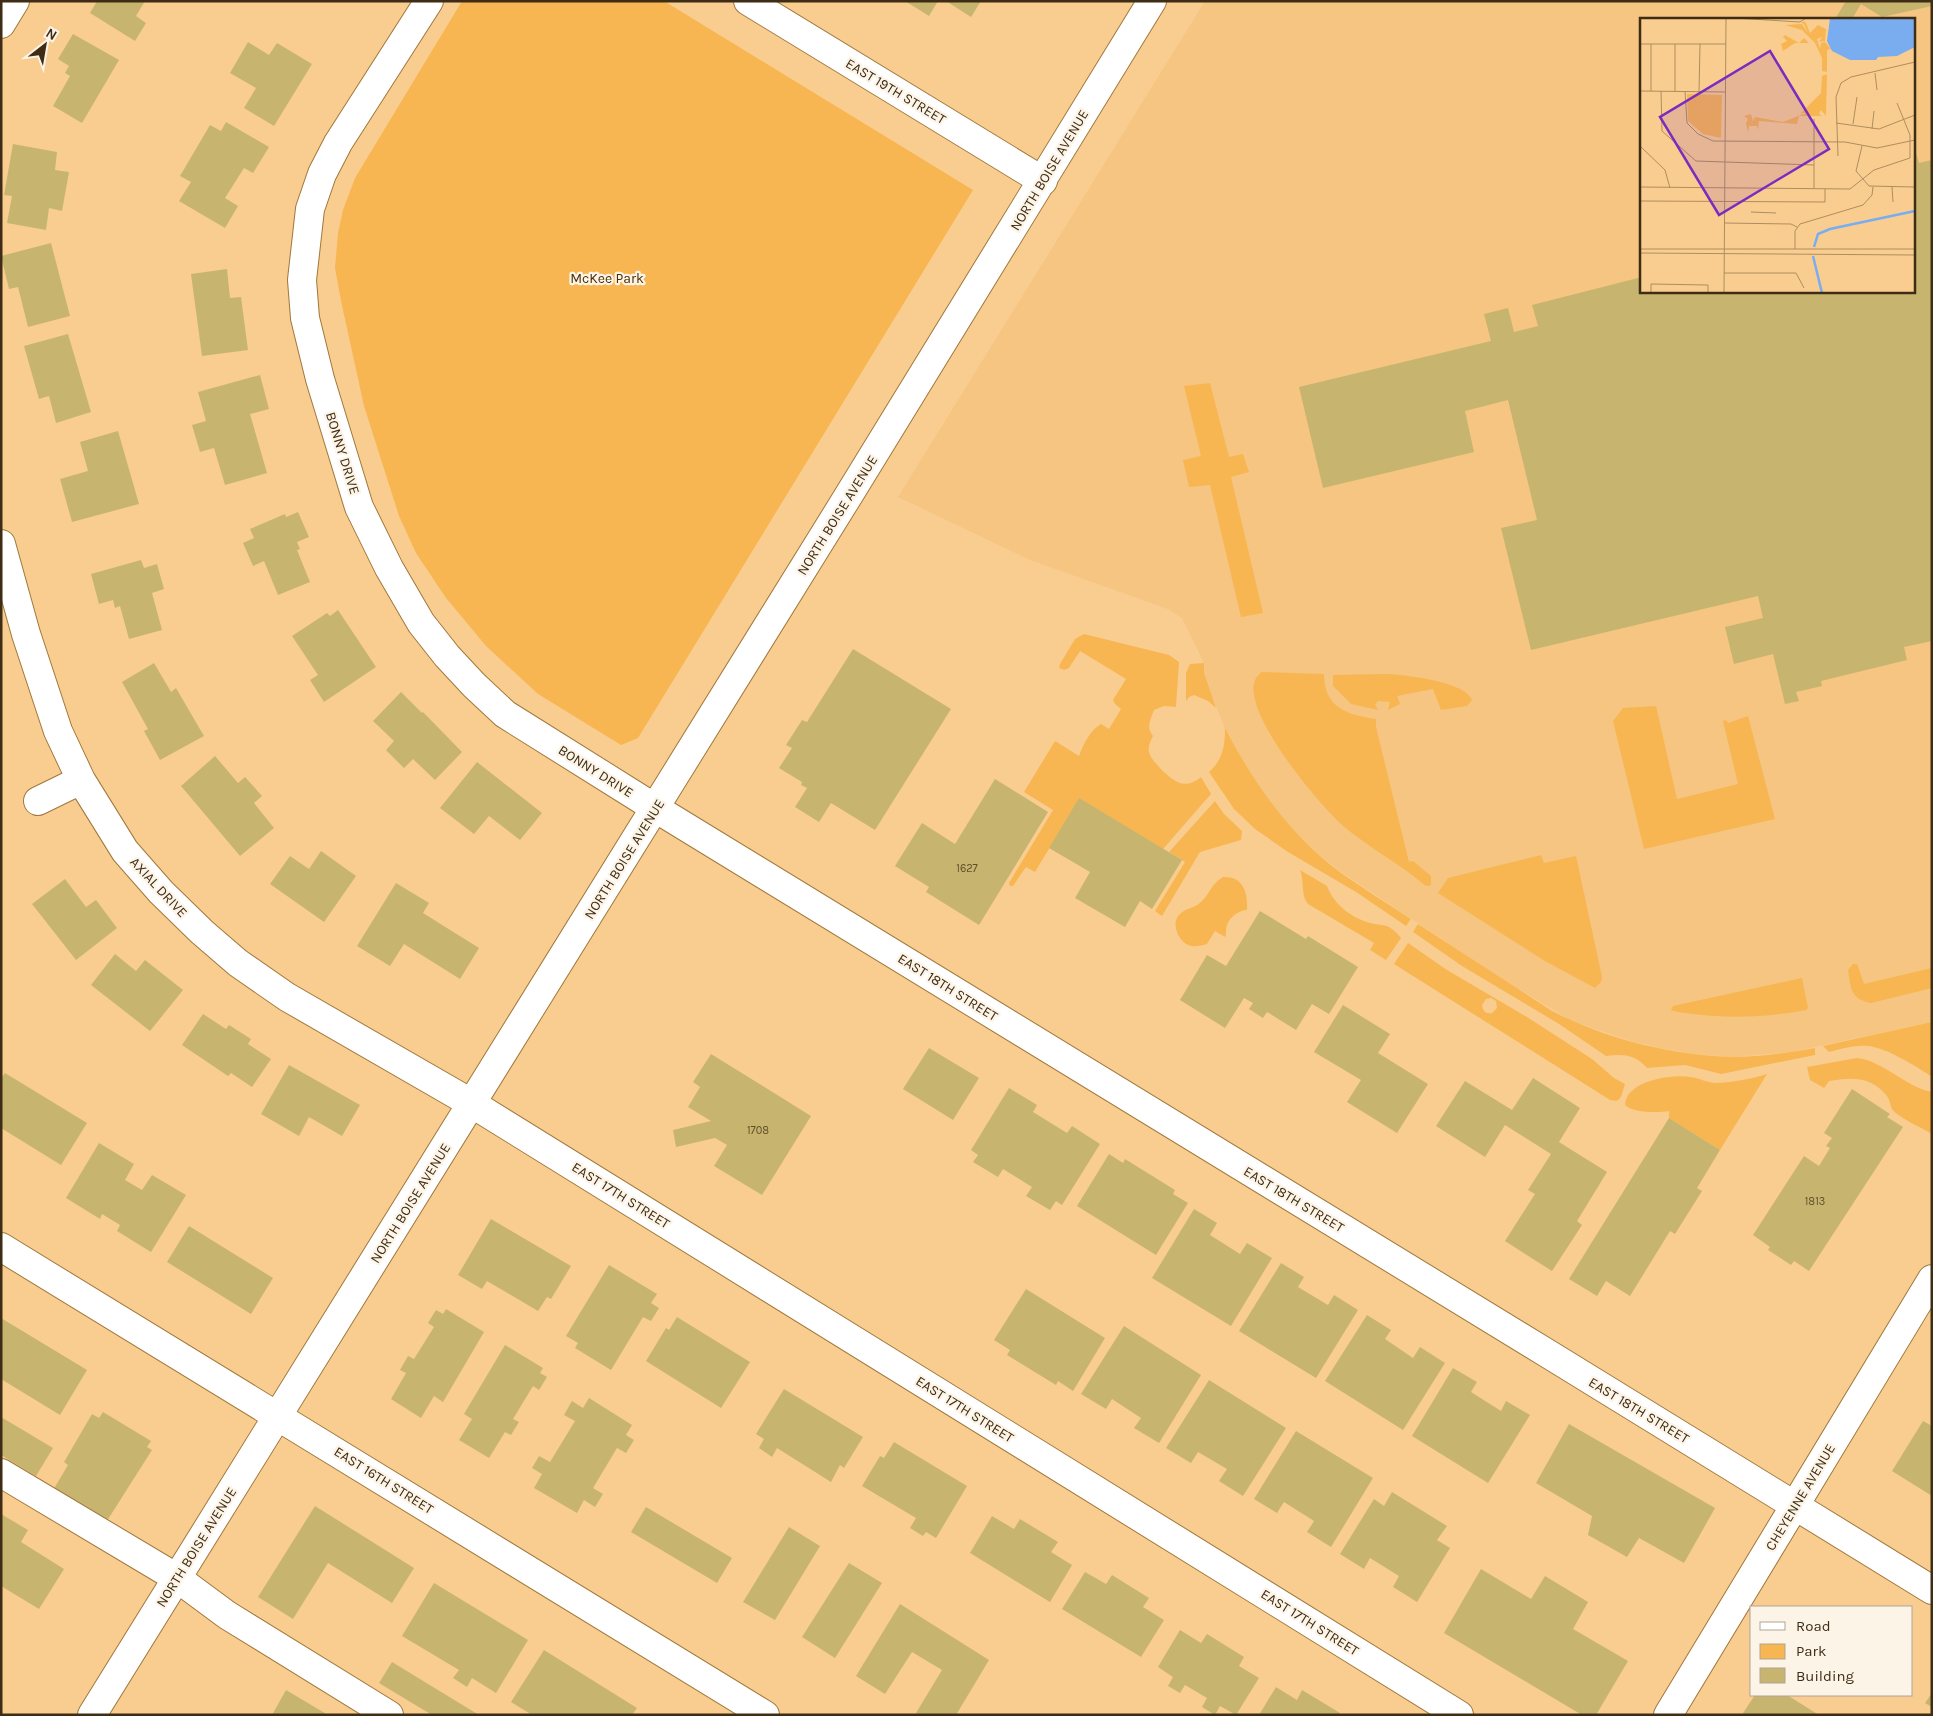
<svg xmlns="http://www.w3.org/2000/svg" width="1933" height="1716" font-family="Karla,sans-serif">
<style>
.built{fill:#f5c581;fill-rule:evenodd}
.green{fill:#f7b652;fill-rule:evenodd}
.building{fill:#c7b56f}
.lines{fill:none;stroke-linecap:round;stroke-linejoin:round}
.street-casing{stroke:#a0783c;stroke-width:30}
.secondary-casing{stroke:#a0783c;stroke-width:30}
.street{stroke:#fff;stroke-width:28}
.secondary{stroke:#fff;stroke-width:28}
.labels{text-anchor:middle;stroke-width:4.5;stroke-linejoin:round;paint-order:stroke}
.number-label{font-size:11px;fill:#604f2b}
.street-label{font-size:14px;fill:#3e2d14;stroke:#fdf4e8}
.park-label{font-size:14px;fill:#492f02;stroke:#fdf4e8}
.inset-river{fill:none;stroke:#79adef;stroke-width:2.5}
.inset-road{fill:none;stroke:#ae8d5e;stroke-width:1}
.view{fill:#7b2cbf;fill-opacity:0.15;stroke:#7b2cbf;stroke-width:2.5}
.inset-edge{fill:none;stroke:#3e2d14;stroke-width:2.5}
</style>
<rect width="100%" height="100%" fill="#f9cd90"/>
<!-- built -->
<path class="built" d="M1205,1H1932V1022L1791,1052L1732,1057L1695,1054L1661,1048L1631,1041L1572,1021L1504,980L1341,872L1315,851L1289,826L1264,795L1242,760L1225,728L1209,690L1204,673V663L1182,618L1168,609L1030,560L898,497ZM1642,19H1914V291H1642Z"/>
<!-- green -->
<path class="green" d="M462,1H664L973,190L638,738L621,745L538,694L486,646L446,598L416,553L399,516L364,406L341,301L335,268L338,233L343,210L355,178Z
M1210,383L1229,457L1243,454L1249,472L1231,477L1263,613L1241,617L1210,485L1189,487L1183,460L1201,456L1184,386Z
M1084,634L1169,655L1179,662L1176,707L1164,706L1154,710C1150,720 1146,728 1153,736C1150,742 1148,746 1149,752C1150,758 1156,763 1160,768C1173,781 1184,791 1201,777L1211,794L1163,849L1079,799L1035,872L1026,867L1013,886H1010L1009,883L1053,810L1024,792L1055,741L1079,756C1083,745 1090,730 1101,724L1109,729L1121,709L1115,704L1113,700L1126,679L1080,651L1069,668L1064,670L1059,668L1060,664L1075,639Z
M1204,663V673L1216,708L1208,701L1194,695L1189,697L1186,701V673L1190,664Z
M1262,672L1324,674C1324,708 1348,715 1376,719V727L1409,862L1413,861L1431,876V885L1426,886C1399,863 1367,847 1340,823C1320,805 1225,695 1262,672Z
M1384,674C1402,674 1467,682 1472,700L1467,706L1441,710L1433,689L1397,696L1400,704L1388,710L1390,702L1378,701L1375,704L1378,710L1351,704L1333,686V675Z
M1656,706L1677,799L1738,784L1723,721L1726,720L1728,723L1748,716L1775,819L1644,849L1613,721L1623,708Z
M1225,728C1254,784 1290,835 1341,873C1364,889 1388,904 1411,919L1406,926L1356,892L1288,852L1255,829L1234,809L1209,772C1223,760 1225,745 1225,728Z
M1215,801L1224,814L1242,831L1241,840L1200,852L1162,916L1155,911L1185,862L1169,852Z
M1541,855L1544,863L1576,856L1602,977L1601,982L1595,988L1545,961L1438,893L1448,878Z
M1300,870L1327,886C1334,905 1352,918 1370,923C1376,925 1383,924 1389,927C1394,930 1398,934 1401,938L1386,960L1370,950L1374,943L1308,904C1300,894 1305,882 1300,870Z
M1223,877C1243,876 1248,892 1247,910C1239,910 1230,917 1227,925C1225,929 1227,933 1225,937L1215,931L1207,944C1203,945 1196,947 1192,946C1180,945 1170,924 1179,915C1185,908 1196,908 1202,901C1210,893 1212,883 1223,877Z
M1418,924L1552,1011C1606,1039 1671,1055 1732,1057C1760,1057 1788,1053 1815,1048V1055L1721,1074L1685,1065L1647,1068C1635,1054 1623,1054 1606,1056L1559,1024L1462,966L1413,932Z
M1408,943L1447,970L1527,1017L1592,1059L1614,1078L1625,1084L1621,1097L1617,1101L1610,1100L1394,964ZM1491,998L1496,1001L1497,1008L1492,1013C1485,1014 1483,1011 1482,1005L1486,999Z
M1853,964H1857L1864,984L1932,968V988L1871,1003C1850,999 1851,988 1848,970Z
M1802,978L1808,1008L1806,1010C1769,1017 1732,1019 1694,1014C1687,1013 1678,1013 1671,1010L1673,1006Z
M1932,1022V1077C1916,1066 1887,1048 1868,1046C1855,1045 1841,1049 1829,1052L1823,1046Z
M1857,1058C1884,1061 1905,1087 1932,1092V1134C1922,1128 1899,1118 1892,1109C1890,1105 1890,1099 1886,1095C1871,1076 1850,1077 1829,1081L1824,1088L1810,1080L1807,1067Z
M1767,1074L1720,1150L1669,1118V1111C1659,1113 1632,1113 1625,1105C1626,1081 1671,1074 1690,1077C1699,1078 1708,1083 1717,1083C1734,1082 1751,1079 1767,1074Z"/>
<!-- building -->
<path class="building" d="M97,1H145L136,16L146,23L135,41L90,13Z
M905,1H938L929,16Z
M946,1H981L971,17Z
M1846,1H1932V6L1882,17L1861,4L1852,19H1835Z
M73,34L119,60L82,123L53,106L70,76L65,73L69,66L58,59Z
M248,42L269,55L277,43L312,64L274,126L244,108L256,88L230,73Z
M226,122L269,147L253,173L244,168L225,198L238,206L225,228L179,201L191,182L180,176L210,125L221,131Z
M13,144L57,152L55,170L69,172L62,211L49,208L46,230L7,223L12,196L4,195Z
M1914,145L1919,163L1932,160V641L1904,647L1907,660L1821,681L1822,686L1796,692L1799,701L1785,704L1773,654L1734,664L1725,627L1763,618L1758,596L1531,650L1501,528L1537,520L1508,400L1465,411L1474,452L1323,488L1299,387L1491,341L1484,314L1508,308L1514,332L1538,326L1532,305L1642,277V291H1914Z
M51,243L70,316L28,327L18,287L9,289L1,256Z
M227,269L230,298L241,297L248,350L202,356L191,274Z
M68,334L91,412L56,423L49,396L39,399L24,346Z
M260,375L269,409L250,414L267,473L225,485L214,448L200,452L192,425L206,421L198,392Z
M118,431L139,504L72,522L60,479L88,471L80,442Z
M298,512L309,537L297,542L300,549L297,550L310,582L278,595L264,561L253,566L243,543L254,538L250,529L285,514L286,517Z
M141,560L144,568L157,564L164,589L152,593L162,630L129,639L120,606L115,608L113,600L99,604L91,574Z
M338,610L376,667L324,702L310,680L318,675L292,636L327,613L330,616Z
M853,649L951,709L875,830L831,803L819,822L795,807L807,788L801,785L802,782L779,768L792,748L786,745L802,720L807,722Z
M154,663L171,692L176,688L204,736L160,760L144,731L148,729L122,682Z
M401,692L422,713L423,712L462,752L435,780L413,759L404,768L386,750L394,741L373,721Z
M215,756L238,783L245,777L262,796L254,803L274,828L240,856L181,786Z
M477,762L542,813L520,840L489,816L474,834L440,808Z
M995,779L1048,812L979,925L926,892L929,887L895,866L922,823L955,844Z
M1079,798L1182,860L1152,909L1140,901L1125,927L1075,898L1090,872L1049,848Z
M321,851L356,876L324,922L270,884L290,856L309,869Z
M65,879L86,907L96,900L117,928L76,960L32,904Z
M396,883L429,903L423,913L479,948L460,979L404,944L390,966L357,946Z
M1260,911L1306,939L1308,936L1358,967L1329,1014L1312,1004L1296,1030L1267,1012L1263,1018L1249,1009L1253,1003L1244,998L1225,1028L1180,1000L1207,955L1226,966Z
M115,954L136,971L145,960L183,990L150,1031L91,985Z
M1343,1005L1390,1034L1378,1053L1428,1084L1397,1133L1347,1102L1361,1080L1314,1052Z
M203,1014L226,1029L229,1025L251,1039L248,1044L271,1059L252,1087L231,1073L228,1076L182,1045Z
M929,1048L979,1078L953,1120L903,1089Z
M711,1054L811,1116L762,1195L714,1166L727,1145L715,1138L676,1147L673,1130L711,1121L688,1107L700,1087L693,1082Z
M289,1065L360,1105L342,1136L309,1117L299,1136L261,1114Z
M5,1073L87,1123L61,1165L1,1128V1078Z
M1533,1078L1580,1108L1559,1142L1607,1172L1577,1221L1582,1225L1552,1271L1505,1241L1535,1194L1528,1190L1551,1154L1505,1125L1485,1157L1436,1126L1465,1081L1512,1110Z
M1009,1088L1037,1105L1033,1112L1067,1133L1072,1126L1100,1144L1062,1205L1056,1201L1050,1210L1026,1196L1032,1187L1003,1169L998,1177L973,1162L978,1155L971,1150Z
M1852,1089L1890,1114L1887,1117L1903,1127L1809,1271L1794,1261L1791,1265L1768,1250L1770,1247L1753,1235L1804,1156L1819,1166L1830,1148L1826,1146L1832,1138L1824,1133Z
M1669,1118L1720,1150L1697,1188L1702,1191L1675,1234L1670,1231L1630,1296L1606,1281L1597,1296L1569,1279Z
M99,1143L134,1164L125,1180L142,1190L152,1175L186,1195L151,1252L117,1231L120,1225L102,1214L100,1219L66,1198Z
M1109,1154L1123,1163L1125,1159L1175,1190L1173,1194L1188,1203L1156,1255L1077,1206Z
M1194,1209L1217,1223L1210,1235L1240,1254L1247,1243L1272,1258L1231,1326L1152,1278Z
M491,1219L571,1266L551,1299L547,1297L538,1311L487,1281L482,1289L458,1275Z
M189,1226L273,1278L251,1314L167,1262Z
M1281,1263L1304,1277L1298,1287L1328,1305L1334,1295L1358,1310L1316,1378L1239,1331Z
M609,1265L657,1294L651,1303L659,1308L651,1321L643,1317L611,1370L575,1348L578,1343L566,1336Z
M1026,1289L1105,1338L1073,1391L1058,1381L1056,1385L1007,1355L1010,1350L994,1340Z
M446,1309L484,1332L443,1402L434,1396L421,1418L391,1399L406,1373L400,1370L408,1356L414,1359L434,1327L428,1323L436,1310L443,1314Z
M1367,1315L1391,1330L1385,1339L1413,1358L1420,1347L1445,1363L1403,1430L1325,1381Z
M677,1317L750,1362L721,1408L646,1361L666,1328L669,1330Z
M1,1318L87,1370L60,1415L1,1379Z
M1124,1326L1201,1375L1159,1443L1134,1428L1141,1418L1112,1399L1106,1409L1081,1394Z
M505,1345L543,1368L540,1373L547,1377L539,1390L533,1386L513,1419L519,1422L511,1435L505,1432L489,1458L459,1440L472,1419L464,1414Z
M1453,1368L1477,1382L1471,1392L1501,1411L1506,1401L1530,1415L1488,1483L1412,1436Z
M1209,1380L1286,1428L1243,1496L1219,1481L1227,1469L1198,1452L1191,1463L1166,1448Z
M784,1389L863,1437L844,1468L840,1465L831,1482L777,1448L772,1457L759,1448L764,1439L756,1434Z
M589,1398L632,1425L626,1435L634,1440L626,1453L617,1448L593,1488L603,1494L595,1507L584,1500L577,1513L534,1488L542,1474L532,1468L539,1456L550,1462L575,1421L564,1415L572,1401L583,1408Z
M103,1412L151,1441L147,1447L152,1450L105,1524L52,1492L68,1465L64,1462L92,1414L99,1418Z
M1,1417L53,1448L36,1476L1,1455Z
M1923,1421L1932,1426V1496L1892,1471Z
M1569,1424L1715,1508L1684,1563L1639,1538L1627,1557L1588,1535L1592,1516L1536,1483Z
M1296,1431L1373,1478L1331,1547L1307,1532L1314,1521L1284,1502L1277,1513L1254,1499Z
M894,1442L967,1486L936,1538L926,1532L923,1536L910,1528L916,1518L862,1486L880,1456L884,1458Z
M1392,1492L1447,1526L1437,1540L1450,1548L1417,1602L1393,1587L1399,1576L1370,1558L1364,1569L1340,1554L1374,1499L1384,1506Z
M315,1506L414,1568L392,1603L328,1563L293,1619L258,1597Z
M646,1507L732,1558L717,1583L631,1532Z
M1,1514L28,1530L21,1542L64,1569L39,1609L1,1586Z
M992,1516L1014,1529L1020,1519L1058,1542L1051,1552L1072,1565L1050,1602L970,1553Z
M789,1527L820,1546L775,1620L743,1602Z
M849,1563L882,1583L835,1658L802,1637Z
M1481,1569L1531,1599L1545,1576L1588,1602L1573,1629L1628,1661L1596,1715H1582L1444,1633Z
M1085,1572L1106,1584L1112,1575L1149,1598L1143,1607L1164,1620L1141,1657L1062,1609Z
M434,1583L528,1640L496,1693L472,1678L467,1687L453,1678L459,1670L402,1636Z
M900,1604L989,1660L956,1715H919L916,1713L942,1670L912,1652L885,1694L856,1676Z
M1180,1630L1201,1643L1207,1634L1244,1657L1239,1666L1259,1678L1236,1715L1220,1706L1215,1715L1202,1707L1207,1698L1185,1685L1180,1693L1168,1686L1173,1677L1158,1667Z
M544,1650L637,1708L632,1715H532L511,1702Z
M392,1662L479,1715H432L379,1683Z
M1276,1687L1297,1700L1302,1690L1340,1713L1339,1715H1259Z
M286,1690L328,1715H272Z
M1932,1693V1707L1925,1703Z
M1755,1695H1787L1819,1715H1746L1743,1713Z"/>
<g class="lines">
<!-- street casing -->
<g class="street-casing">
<path id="street" d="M429,1L338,143L322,174L310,209L302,280L305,318L320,379L359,507L389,568L421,623L447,656L474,685L505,714L655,808L1550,1355L1932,1590
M748,1L1043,181
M1,24L15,1
M1,544L26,634L58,731L81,780L125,851L161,892L202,932L238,963L287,997L471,1103L1459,1715
M38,801L81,780
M1,1247L765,1715
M1,1473L177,1578L227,1615L389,1715
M1668,1715L1932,1279"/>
</g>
<!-- secondary casing -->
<g class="secondary-casing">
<path id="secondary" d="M92,1715L847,498L1152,1"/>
</g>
<!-- street -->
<use href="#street" class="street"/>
<!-- secondary -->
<use href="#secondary" class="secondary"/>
</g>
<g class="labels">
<!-- number labels -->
<g class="number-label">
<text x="967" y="872">1627</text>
<text x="758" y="1134">1708</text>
<text x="1815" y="1205">1813</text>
</g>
<!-- street labels -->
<g class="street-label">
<text transform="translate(896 91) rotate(31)" y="5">EAST 19TH STREET</text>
<text transform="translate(1049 170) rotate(-59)" y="5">NORTH BOISE AVENUE</text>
<text transform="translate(343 453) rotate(73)" y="5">BONNY DRIVE</text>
<text transform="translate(837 515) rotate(-58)" y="5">NORTH BOISE AVENUE</text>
<text transform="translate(596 771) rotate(32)" y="5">BONNY DRIVE</text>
<text transform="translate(624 859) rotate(-58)" y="5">NORTH BOISE AVENUE</text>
<text transform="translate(159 887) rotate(47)" y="5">AXIAL DRIVE</text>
<text transform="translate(948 987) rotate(32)" y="5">EAST 18TH STREET</text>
<text transform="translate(621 1195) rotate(32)" y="5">EAST 17TH STREET</text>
<text transform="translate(1294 1199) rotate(31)" y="5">EAST 18TH STREET</text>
<text transform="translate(410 1203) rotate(-58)" y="5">NORTH BOISE AVENUE</text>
<text transform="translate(965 1409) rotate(32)" y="5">EAST 17TH STREET</text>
<text transform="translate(1639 1410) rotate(31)" y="5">EAST 18TH STREET</text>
<text transform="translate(384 1480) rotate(32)" y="5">EAST 16TH STREET</text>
<text transform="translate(1800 1497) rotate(-59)" y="5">CHEYENNE AVENUE</text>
<text transform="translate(196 1547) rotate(-58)" y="5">NORTH BOISE AVENUE</text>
<text transform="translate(1310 1622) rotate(32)" y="5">EAST 17TH STREET</text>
</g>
<!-- park labels -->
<g class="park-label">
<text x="607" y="283">McKee Park</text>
</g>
</g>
<!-- overview -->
<g transform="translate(1640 18)">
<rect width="275" height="275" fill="#f9cd90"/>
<path d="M165,3L170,15L178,7L186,11L185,23L179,24L182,19L177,21L180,31L181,25L185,24L191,31L187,32V54L182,53V40L175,25L162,12L145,7L162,6L168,15L164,6L161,5ZM145,17L159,25L164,20L169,25H155L143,33L141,26L147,23L143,19ZM187,56L186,98L181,92L179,96L182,98H159L157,106L119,103L118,112L117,108H109L108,115L106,105L108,101L104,98L111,96L113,103L115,99L143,104L163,96L169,95H163L160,96L181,75L182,58ZM47,76L82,77L81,120L63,116L48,103Z" fill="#f7b652"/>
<path d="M190,0H275V29L257,38L238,39L236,42H210L192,33L187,23Z" fill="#79adef"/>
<path class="inset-river" d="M174,229L178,216L190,211L275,193M173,238L182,275"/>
<path class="inset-road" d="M94,0L160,4L166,0M0,26H86M235,55L237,72M0,73L86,74M11,73V26M21,73L22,113L56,143L174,147M35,73V26M45,73L47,105L58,116L73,123L205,124L237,130L275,122M59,74L60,26M196,105L239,111L275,97M213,106L217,79M232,111L234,93M0,128L25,152L30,170M222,128L216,153L229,168L275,169M198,138L196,79L201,65L211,59L275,44M0,169L210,171L234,152L270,140V117L257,85M252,169L253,184M174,171V101M0,183L185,184V171M111,194L136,195M84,205L151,206L157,209M0,231H275M155,231V213L160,206L223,187L232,177L233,169M0,235L275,237M84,255H156L164,270M11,275V266L68,267V275M84,275L86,0"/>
<path class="view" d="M130,33L189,131L79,197L20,99Z"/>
<rect width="275" height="275" class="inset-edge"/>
</g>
<!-- border -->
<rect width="1933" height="1716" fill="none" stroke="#3e2d14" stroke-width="5"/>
<!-- legend -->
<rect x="1750" y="1606" width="162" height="90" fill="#fdf4e8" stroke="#b1a493"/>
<rect x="1760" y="1622" width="25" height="8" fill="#ffffff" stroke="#b1a493"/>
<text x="1796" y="1631" font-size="15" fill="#3e2d14">Road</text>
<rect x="1760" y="1644" width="25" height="15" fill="#f7b652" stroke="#b1a493"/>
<text x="1796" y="1656" font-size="15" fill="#3e2d14">Park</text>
<rect x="1760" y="1668" width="25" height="15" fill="#c7b56f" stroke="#b1a493"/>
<text x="1796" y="1681" font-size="15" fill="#3e2d14">Building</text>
<!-- north arrow -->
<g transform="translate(45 45) rotate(31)" stroke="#fdf4e8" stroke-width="4" paint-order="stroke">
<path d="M0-4L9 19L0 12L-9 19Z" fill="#3e2d14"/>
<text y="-8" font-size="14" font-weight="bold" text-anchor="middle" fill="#3e2d14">N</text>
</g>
</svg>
